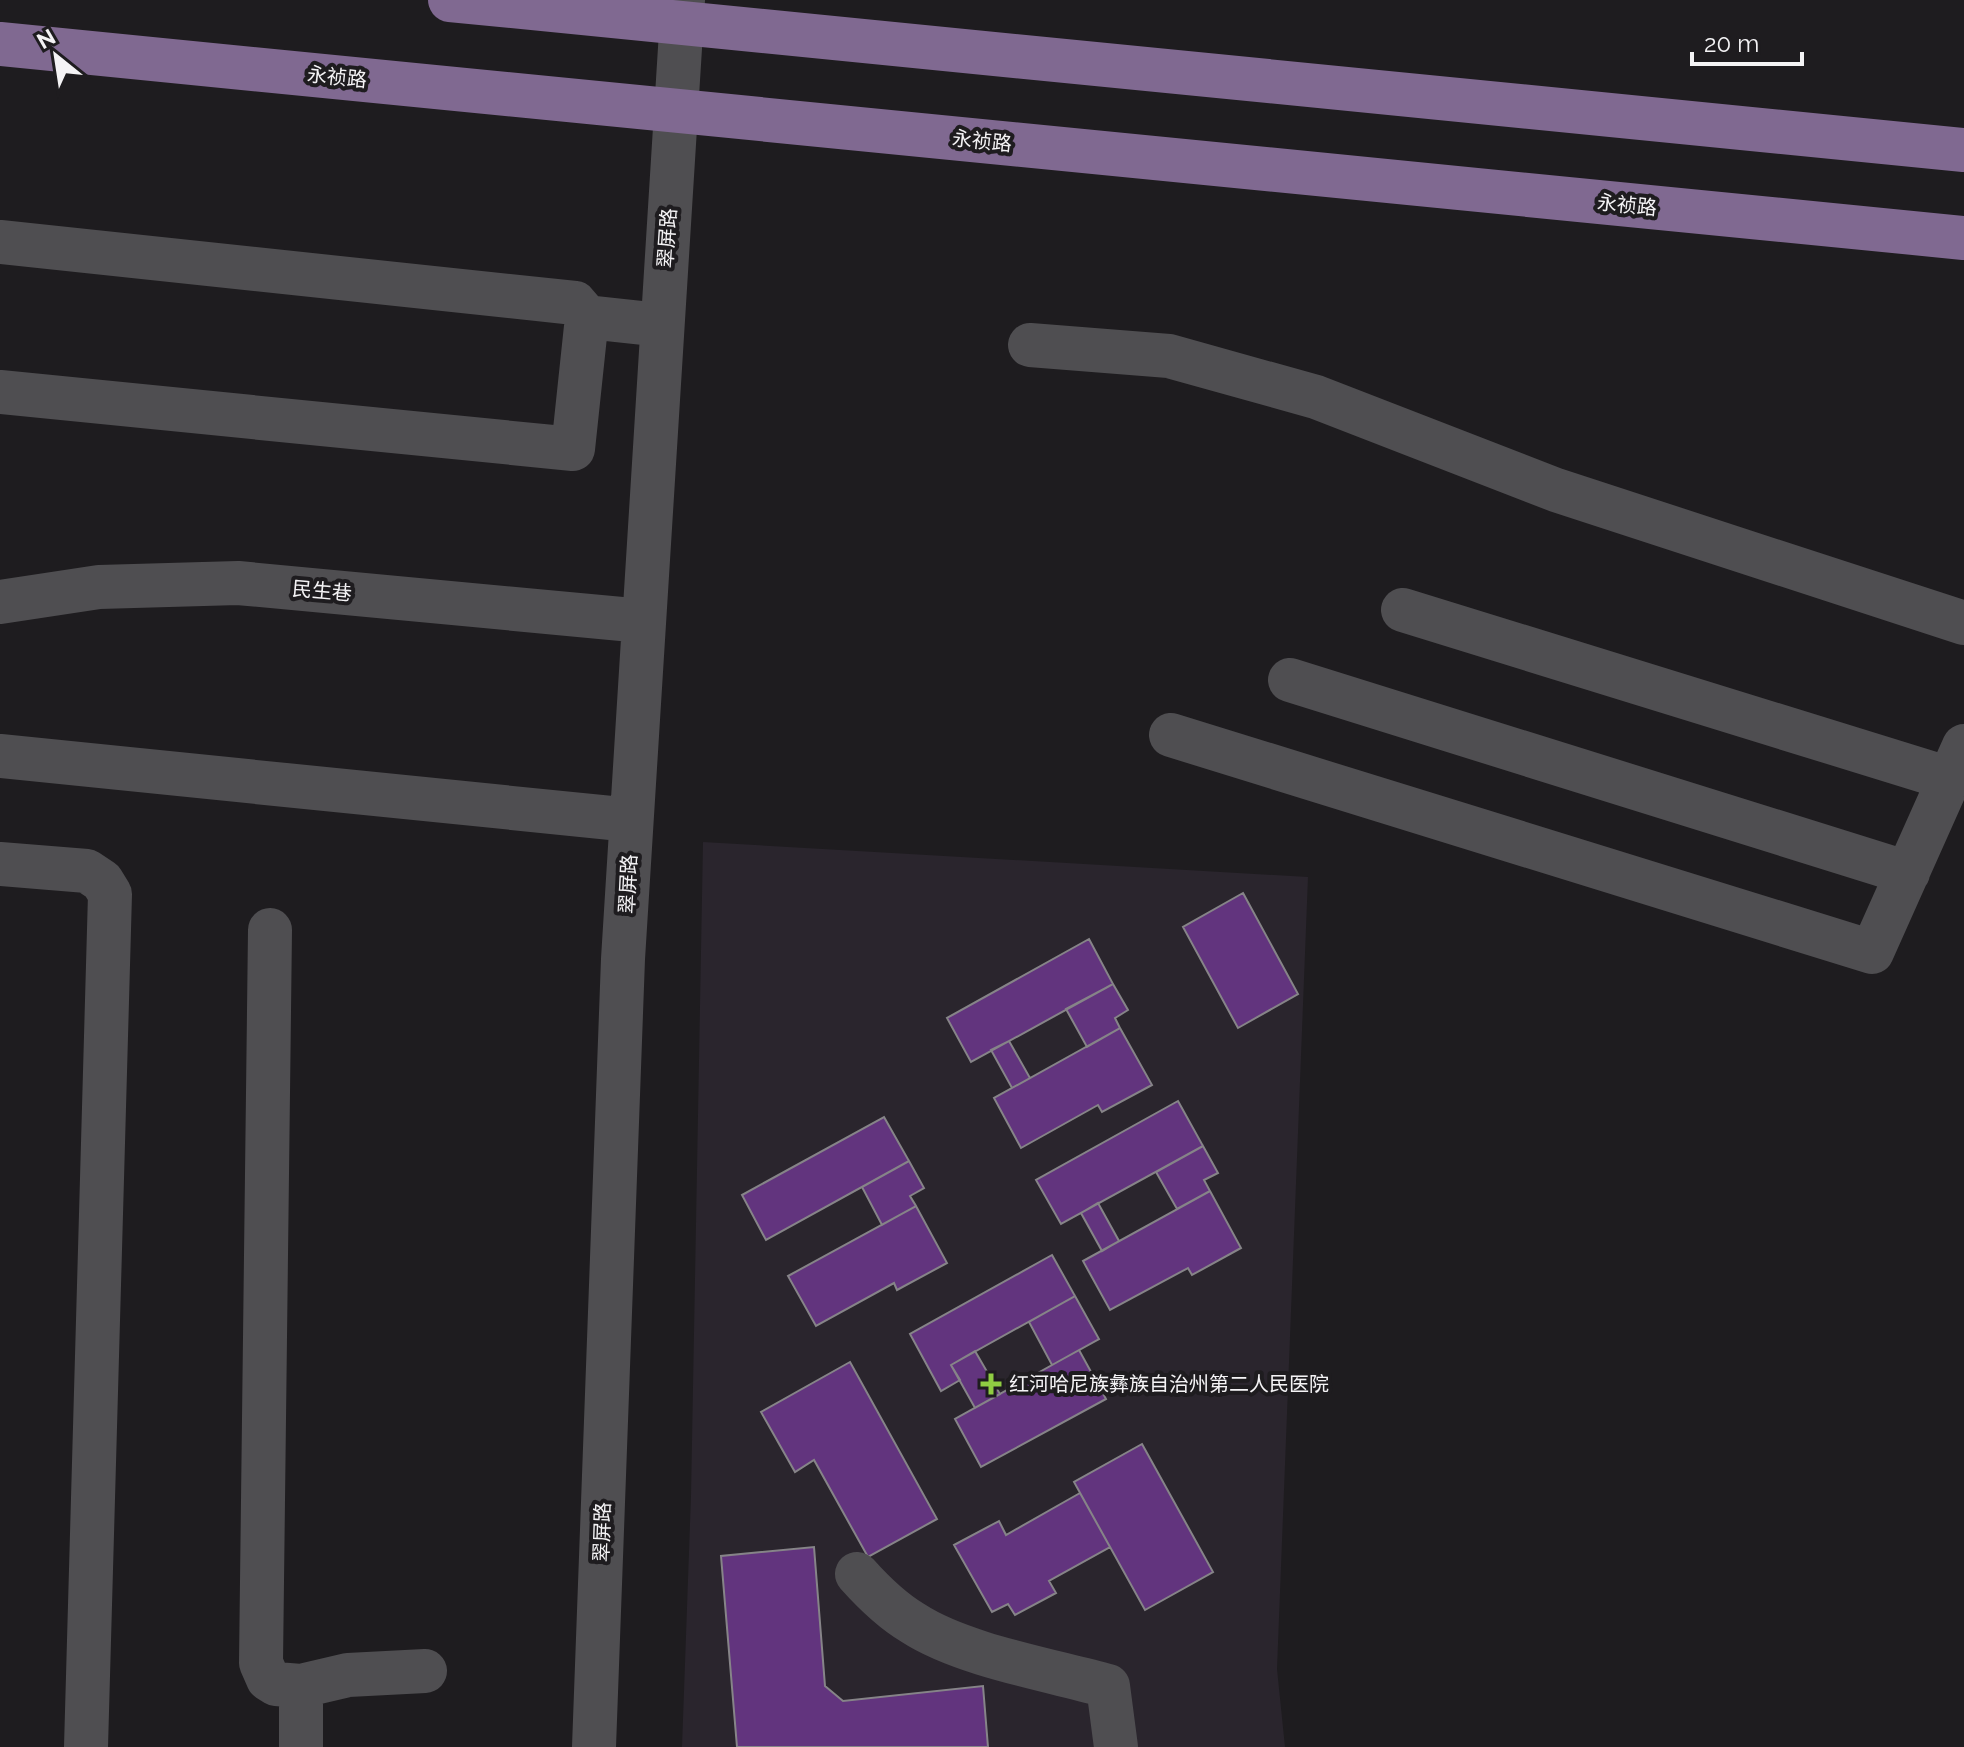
<svg xmlns="http://www.w3.org/2000/svg" width="1964" height="1747" font-family="Raleway,'Noto Sans SC',sans-serif">
<style>
.built{fill:#2a252d}
.building{fill:#62347e;stroke:#868488;stroke-width:2}
.lines{fill:none;stroke-linecap:round;stroke-linejoin:round}
.minor{stroke:#4f4e51;stroke-width:44}
.major{stroke:#806991;stroke-width:44}
.poi-dot{fill:#8fcd42;stroke:#1e1c1f;stroke-width:3}
.labels{text-anchor:middle;stroke-width:8;stroke-linejoin:round;paint-order:stroke}
.street-label{font-size:20px;fill:#f4f3f5;stroke:#1e1c1f}
.poi-label{font-size:20px;fill:#f4f3f5;stroke:#1e1c1f;text-anchor:start}
</style>
<rect width="100%" height="100%" fill="#1e1c1f"/>
<!-- built -->
<path class="built" d="M703,842L1308,877L1277,1669L1285,1747H682L691,1496Z"/>
<!-- building -->
<path class="building" d="M1243,893L1298,994L1238,1028L1183,927Z
M1089,939L1113,984L971,1062L947,1018Z
M1113,984L1128,1010L1115,1018L1120,1028L1087,1047L1066,1009Z
M1120,1028L1152,1085L1102,1112L1098,1105L1021,1148L994,1098Z
M1009,1041L1030,1078L1012,1088L991,1050Z
M1178,1101L1203,1146L1061,1224L1036,1180Z
M884,1117L909,1161L766,1240L742,1195Z
M1203,1146L1218,1173L1204,1180L1210,1191L1177,1209L1156,1172Z
M909,1161L924,1188L910,1196L916,1206L882,1225L862,1187Z
M1210,1191L1241,1248L1192,1275L1188,1268L1110,1310L1083,1261Z
M1098,1203L1119,1241L1102,1251L1081,1213Z
M916,1206L947,1263L897,1290L894,1283L816,1326L788,1276Z
M1052,1255L1075,1296L951,1365L960,1380L941,1391L910,1334Z
M1075,1296L1099,1339L1052,1365L1029,1322Z
M1079,1350L1106,1399L981,1467L955,1419Z
M975,1351L1000,1394L975,1408L951,1365Z
M850,1362L937,1519L868,1557L814,1460L795,1472L761,1412Z
M1142,1444L1213,1572L1145,1610L1074,1482Z
M1080,1493L1110,1547L1049,1581L1056,1593L1015,1615L1008,1604L992,1612L954,1545L999,1521L1006,1535Z
M814,1547L825,1686L843,1701L983,1686L988,1747H737L721,1556Z"/>
<g class="lines">
<!-- minor -->
<path class="minor" d="M0,242L575,303L587,317L661,325
M1030,345L1169,356L1316,397L1556,490L1964,623
M0,392L573,449L587,317
M0,602L99,587L238,583L643,621
M1403,610L1950,779
M1290,680L1908,873
M1171,735L1872,952L1964,746
M0,756L631,820
M0,864L87,871L102,881L110,894L86,1747
M270,930L261,1663L268,1679L276,1684L301,1686L348,1675L425,1671
M857,1574C874,1593 891,1610 913,1623C962,1655 1050,1670 1108,1686L1116,1747
M301,1686V1747
M594,1747L623,959L683,0"/>
<!-- major -->
<path class="major" d="M450,0L1964,150
M0,44L1964,238"/>
</g>
<!-- markers -->
<path class="poi-dot" d="M987 1372h8v8h8v8h-8v8h-8v-8h-8v-8h8z"/>
<g class="labels">
<!-- street labels -->
<g class="street-label">
<text transform="translate(337 77) rotate(6)" y="7">永祯路</text>
<text transform="translate(982 141) rotate(6)" y="7">永祯路</text>
<text transform="translate(1627 205) rotate(6)" y="7">永祯路</text>
<text transform="translate(667 238) rotate(-86)" y="7">翠屏路</text>
<text transform="translate(322 591) rotate(5)" y="7">民生巷</text>
<text transform="translate(628 884) rotate(-87)" y="7">翠屏路</text>
<text transform="translate(602 1532) rotate(-88)" y="7">翠屏路</text>
</g>
<!-- poi labels -->
<g class="poi-label">
<text x="1009" y="1391">红河哈尼族彝族自治州第二人民医院</text>
</g>
</g>
<!-- north arrow -->
<g transform="translate(56 56) rotate(330)" stroke="#1e1c1f" stroke-width="6" paint-order="stroke">
<path d="M0-6L14 30L0 20L-14 30Z" fill="#f4f3f5"/>
<text y="-12" font-size="22" font-weight="bold" text-anchor="middle" fill="#f4f3f5">N</text>
</g>
<!-- scale -->
<path d="M1692 52v12h110v-12" fill="none" stroke="#f4f3f5" stroke-width="4"/>
<text x="1704" y="52" font-size="24" fill="#f4f3f5" stroke="#1e1c1f" stroke-width="6" paint-order="stroke">20 m</text>
</svg>
